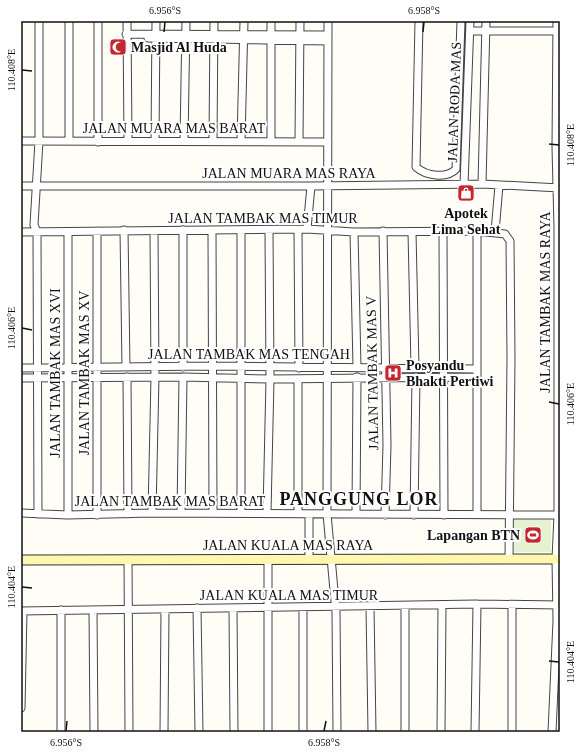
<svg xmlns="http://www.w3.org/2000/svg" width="581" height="753" font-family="Georgia,serif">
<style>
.pitch{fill:#e6f2cf}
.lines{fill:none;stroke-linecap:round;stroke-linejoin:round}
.street-casing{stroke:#444;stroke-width:9}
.secondary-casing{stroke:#333;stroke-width:11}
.street{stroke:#fff;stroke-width:7}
.secondary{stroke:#fff6b0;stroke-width:9}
.ticks{fill:none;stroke:#111;stroke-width:1.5}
.labels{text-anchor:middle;stroke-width:4;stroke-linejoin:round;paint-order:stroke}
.poi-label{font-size:14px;font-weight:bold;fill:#111;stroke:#fff;text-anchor:start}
.street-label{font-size:14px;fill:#111;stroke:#fff}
.district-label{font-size:18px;font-weight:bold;letter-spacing:1px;fill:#111;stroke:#fff}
.neatline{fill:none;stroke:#111;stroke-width:1.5}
.ticks-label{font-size:10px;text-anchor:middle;fill:#111}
</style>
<rect width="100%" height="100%" fill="#fffdf5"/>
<!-- pitch -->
<path class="pitch" d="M514,519H551V552H514Z"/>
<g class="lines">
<!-- street casing -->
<g class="street-casing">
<path id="street" d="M127,21L128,141
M271,21V142
M328,21L327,514L336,612L337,732
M419,21L416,167C426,176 447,179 456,169L461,21
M470,31H557
M126,34L328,35
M148,38L328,41
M21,141L328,142
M69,141V21
M155,141L156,21
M184,141L186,21
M213,141L214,21
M241,141L244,21
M98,142V21
M299,142L300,21
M482,184L486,21
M464,185L470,21
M21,186H311L482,184L560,188
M307,229L311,186
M124,230L126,367
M183,230V367
M212,230L213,513
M298,230L299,368
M241,231V513
M383,231L387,445L385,515
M443,231L444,515
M477,231V513
M21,232L307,229L354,232L477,231L505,234L510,241L511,358L509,559
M354,232L357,367
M412,232L415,367
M495,232L499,185
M21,368L211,366L476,369
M127,377L128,514
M21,378L183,377L270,379L476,377
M21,513L68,515L152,513L560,515
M152,513L155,377L154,231
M181,513L183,377
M267,513L270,379L269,231
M298,513V379
M38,514L37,232L34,225L39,141V21
M356,514L357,377
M68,515V232
M97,515V231
M414,515L416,377
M128,559L129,732
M309,559V514
M303,607V732
M370,607L372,732
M405,607V732
M197,608L199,732
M233,608L234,732
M93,610L94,732
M21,611L477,604L560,605
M21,708L23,611
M61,732V610
M164,732L165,609
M268,732V560
M441,732L442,606
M475,732L477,604
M512,732V606
M552,732L557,621L556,559L558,515V228L556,147L557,21"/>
</g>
<!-- secondary casing -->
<g class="secondary-casing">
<path id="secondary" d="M21,560L560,559"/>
</g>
<!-- street -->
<use href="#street" class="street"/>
<!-- secondary -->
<use href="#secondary" class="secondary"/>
</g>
<!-- ticks -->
<path class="ticks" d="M164,32L165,22M423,32L424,22M22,70L32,71M549,144L559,145M22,328L32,330M549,402L559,404M22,587L32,588M549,661L559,662M66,731L67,721M324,731L326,721"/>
<!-- icons -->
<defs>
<g id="mosque-square" transform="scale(0.9)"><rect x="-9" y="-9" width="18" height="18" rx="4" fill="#c4262e" stroke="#fff"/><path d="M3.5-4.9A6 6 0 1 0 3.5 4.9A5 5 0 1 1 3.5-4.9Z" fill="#fff"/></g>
<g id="shop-square" transform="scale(0.9)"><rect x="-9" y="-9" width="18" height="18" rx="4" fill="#c4262e" stroke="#fff"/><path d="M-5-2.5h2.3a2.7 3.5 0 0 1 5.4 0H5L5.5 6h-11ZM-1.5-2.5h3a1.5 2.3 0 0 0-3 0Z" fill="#fff"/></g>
<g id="hospital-square" transform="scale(0.9)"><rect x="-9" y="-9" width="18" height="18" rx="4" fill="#c4262e" stroke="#fff"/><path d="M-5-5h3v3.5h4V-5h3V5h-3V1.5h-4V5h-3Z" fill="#fff"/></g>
<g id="stadium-square" transform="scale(0.9)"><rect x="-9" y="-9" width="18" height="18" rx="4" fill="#c4262e" stroke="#fff"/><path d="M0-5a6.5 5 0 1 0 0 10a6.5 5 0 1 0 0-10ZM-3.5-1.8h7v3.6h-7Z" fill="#fff"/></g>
</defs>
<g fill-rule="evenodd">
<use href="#mosque-square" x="118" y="47"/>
<use href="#shop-square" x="466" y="193"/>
<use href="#hospital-square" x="393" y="373"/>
<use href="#stadium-square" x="533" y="535"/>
</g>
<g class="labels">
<!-- poi labels -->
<g class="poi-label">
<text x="131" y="52">Masjid Al Huda</text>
<text x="466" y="218" text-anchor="middle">Apotek<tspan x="466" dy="16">Lima Sehat</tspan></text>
<text x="406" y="370">Posyandu<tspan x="406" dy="16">Bhakti Pertiwi</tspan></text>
<text x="520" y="540" text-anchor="end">Lapangan BTN</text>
</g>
<!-- street labels -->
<g class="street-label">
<text transform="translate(454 102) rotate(-88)" y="5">JALAN RODA MAS</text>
<text x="174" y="133">JALAN MUARA MAS BARAT</text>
<text x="289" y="178">JALAN MUARA MAS RAYA</text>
<text x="263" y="223">JALAN TAMBAK MAS TIMUR</text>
<text transform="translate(545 302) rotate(-90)" y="5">JALAN TAMBAK MAS RAYA</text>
<text x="249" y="359">JALAN TAMBAK MAS TENGAH</text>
<text transform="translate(55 373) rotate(-90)" y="5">JALAN TAMBAK MAS XVI</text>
<text transform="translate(84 373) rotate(-90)" y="5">JALAN TAMBAK MAS XV</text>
<text transform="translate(372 373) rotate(-91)" y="5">JALAN TAMBAK MAS V</text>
<text x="170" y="506">JALAN TAMBAK MAS BARAT</text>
<text x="288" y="550">JALAN KUALA MAS RAYA</text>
<text x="289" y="600">JALAN KUALA MAS TIMUR</text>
</g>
<!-- district labels -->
<g class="district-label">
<text x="359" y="505">PANGGUNG LOR</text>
</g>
</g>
<!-- border -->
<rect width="581" height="753" fill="none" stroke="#ffffff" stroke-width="44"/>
<rect x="22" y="22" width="537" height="709" class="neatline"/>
<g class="ticks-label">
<text x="165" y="14">6.956°S</text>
<text x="424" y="14">6.958°S</text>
<text transform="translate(11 70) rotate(-90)" y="4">110.408°E</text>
<text transform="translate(570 145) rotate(-90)" y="4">110.408°E</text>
<text transform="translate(11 328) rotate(-90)" y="4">110.406°E</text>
<text transform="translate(570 404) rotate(-90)" y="4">110.406°E</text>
<text transform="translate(11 587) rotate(-90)" y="4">110.404°E</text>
<text transform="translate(570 662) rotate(-90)" y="4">110.404°E</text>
<text x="66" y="746">6.956°S</text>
<text x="324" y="746">6.958°S</text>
</g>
</svg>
